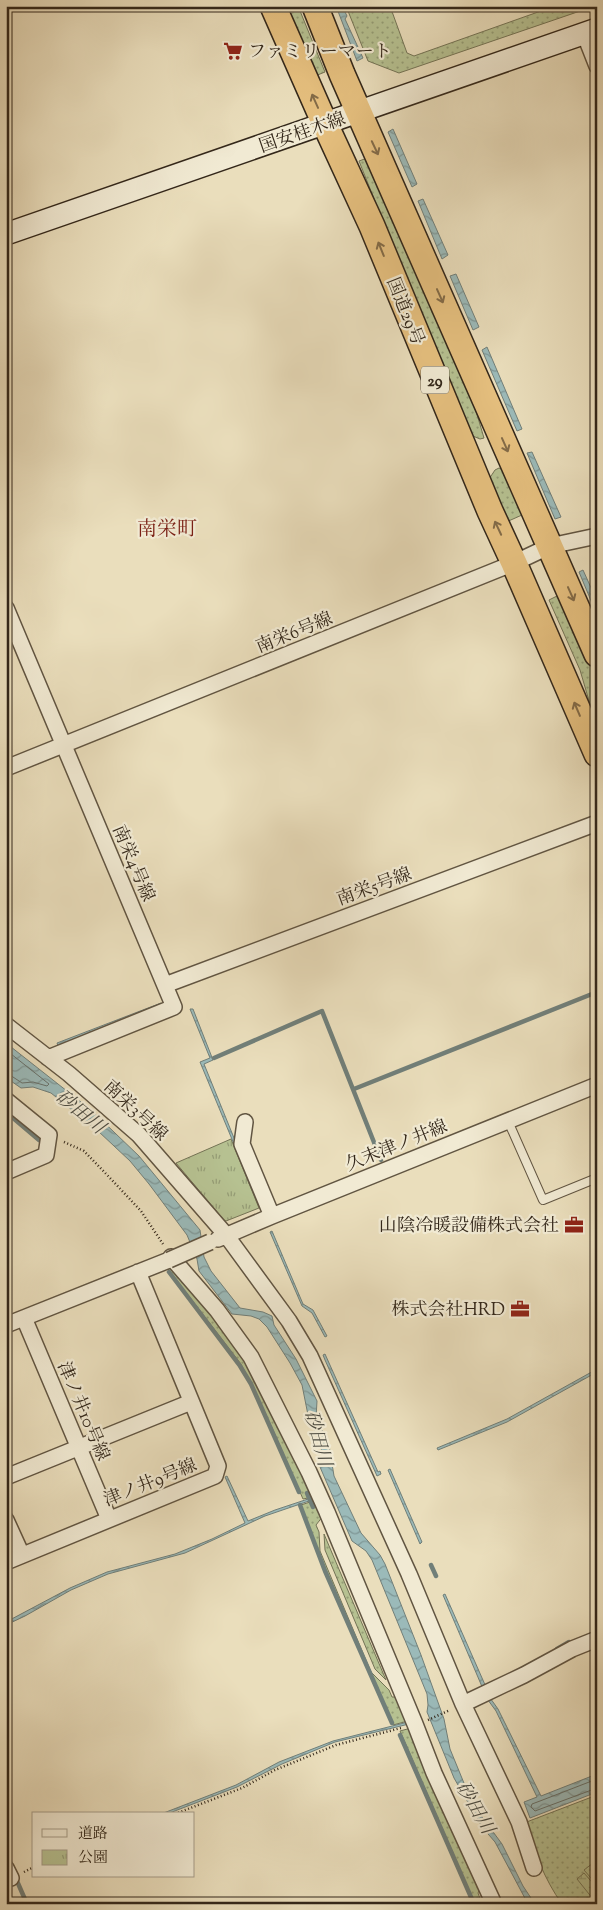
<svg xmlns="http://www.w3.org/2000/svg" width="603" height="1910" font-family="'Sorts Mill Goudy','Noto Serif JP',serif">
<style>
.grass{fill:url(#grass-dots);stroke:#747456}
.wetland{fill:url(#wetland-marsh);stroke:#747456}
.park{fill:url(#park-tufts);stroke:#747456}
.water{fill:url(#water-waves);stroke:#717f79}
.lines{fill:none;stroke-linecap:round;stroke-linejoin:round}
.shore{stroke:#67706a;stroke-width:1}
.stream{stroke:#717f79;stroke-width:4.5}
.service-casing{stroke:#615542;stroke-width:10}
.minor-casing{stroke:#615542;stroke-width:18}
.secondary-casing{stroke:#33271a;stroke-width:24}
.trunk-casing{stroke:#33271a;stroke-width:28}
.path{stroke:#33271a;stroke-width:2.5;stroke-dasharray:1 2.5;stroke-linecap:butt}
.service{stroke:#f1ead3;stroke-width:8}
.minor{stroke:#f1ead3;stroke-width:15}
.secondary{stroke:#f1ead3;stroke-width:21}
.trunk{stroke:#e5bf7e;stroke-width:25}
.minor-bridge-casing{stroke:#615542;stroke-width:18;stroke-linecap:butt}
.minor-bridge{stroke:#f1ead3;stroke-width:15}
.oneway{stroke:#836b47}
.labels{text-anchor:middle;stroke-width:4.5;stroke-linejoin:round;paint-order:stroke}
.shield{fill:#f1ead3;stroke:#6c6252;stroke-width:1}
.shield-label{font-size:16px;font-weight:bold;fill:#33271a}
.poi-label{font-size:18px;fill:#33271a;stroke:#f1ead3;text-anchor:end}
.street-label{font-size:18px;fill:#33271a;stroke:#f1ead3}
.water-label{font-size:19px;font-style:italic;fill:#4d4c42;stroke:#f1ead3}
.quarter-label{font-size:20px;fill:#7a1f14;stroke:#f1ead3}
</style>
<defs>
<pattern id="grass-dots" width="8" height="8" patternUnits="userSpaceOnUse" patternTransform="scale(1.25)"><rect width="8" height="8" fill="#b6c191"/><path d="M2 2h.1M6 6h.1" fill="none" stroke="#959d76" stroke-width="1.8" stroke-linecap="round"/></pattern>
<pattern id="wetland-marsh" width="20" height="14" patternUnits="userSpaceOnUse" patternTransform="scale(1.25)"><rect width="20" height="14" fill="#b6c191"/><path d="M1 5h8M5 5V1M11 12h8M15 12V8" fill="none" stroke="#959d76"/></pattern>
<pattern id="park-tufts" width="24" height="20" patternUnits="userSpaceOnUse" patternTransform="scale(1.25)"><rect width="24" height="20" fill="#b6c191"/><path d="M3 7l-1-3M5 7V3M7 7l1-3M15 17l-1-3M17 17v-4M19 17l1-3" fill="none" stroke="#959d76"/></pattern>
<pattern id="water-waves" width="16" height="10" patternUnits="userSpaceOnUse" patternTransform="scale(1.25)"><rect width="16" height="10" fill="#9bbab9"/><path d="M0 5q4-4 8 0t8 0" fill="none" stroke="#7f9796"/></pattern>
</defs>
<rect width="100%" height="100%" fill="#eadebc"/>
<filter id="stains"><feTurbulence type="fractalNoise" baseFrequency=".004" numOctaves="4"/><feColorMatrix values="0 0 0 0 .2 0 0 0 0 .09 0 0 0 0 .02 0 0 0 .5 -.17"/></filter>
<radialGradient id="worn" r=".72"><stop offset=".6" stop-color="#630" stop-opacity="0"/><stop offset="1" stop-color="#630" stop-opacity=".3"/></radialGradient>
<!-- grass -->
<path class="grass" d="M283,6H298L325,72L315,76Z
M346,6H390L407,53L414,56L555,6H585L586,9L399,73L368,61Z
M370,157L467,381L484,438L480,439L468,434L359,161Z
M499,468L503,470L522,515L504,523L489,479L495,470Z
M559,595L592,667L597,682V728L580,670L549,600Z
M172,1267L181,1275L249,1362L323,1516L316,1525L319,1532L320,1551L371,1672L389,1690L392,1697H396L408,1721L393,1725L318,1551L301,1505L310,1502L308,1498L303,1499L273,1430L241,1364L168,1269Z
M324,1534L386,1680L375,1669L325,1550Z
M411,1728L480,1888L478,1893L482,1904H475L472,1897L400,1731Z
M597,1795V1904H562C544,1879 535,1852 524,1823Z"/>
<!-- wetland -->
<path class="wetland" d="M597,1860V1885L584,1870Z
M584,1873L597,1888V1904L577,1879Z"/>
<!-- park -->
<path class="park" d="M231,1139L259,1208L226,1221L224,1220L176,1163Z"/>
<!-- water -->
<path class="water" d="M336,6H342L347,16L345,19L363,58L357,61Z
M393,129L417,184L412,187L388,132Z
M423,199L448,255L442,259L418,201Z
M456,274L479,327L473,330L450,276Z
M487,347L522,429L517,431L482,350Z
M532,452L561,517L555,519L527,453Z
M583,570L597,601V615L579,572Z
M161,1003L162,1005L58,1046L57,1043Z
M190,1009H193L213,1060L204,1064L262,1207H260L200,1062L210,1058Z
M6,1043L91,1110L139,1156L200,1230L204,1257L211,1271L240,1308L263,1312L272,1316L274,1325L296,1359L317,1401L316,1418L329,1445L334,1476L361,1533L380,1555L385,1564L421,1655L444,1719L450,1749L466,1788L477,1810L502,1844L523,1886L535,1904H528L495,1842L482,1827L454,1778L427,1712L428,1705L427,1694L372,1560L366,1551L352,1541L320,1467L322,1453L320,1443L308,1415L302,1385L290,1363L267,1327L259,1319L251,1316L232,1314L199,1271L197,1259L187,1235L149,1184L130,1161L98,1131L51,1093L33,1087L21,1088L8,1079L6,1072Z
M272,1231L303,1304L313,1310L327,1336L325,1337L312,1313L302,1306L270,1232Z
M325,1354L378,1472L380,1471L381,1474L377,1476L325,1360L323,1355Z
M597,1369V1372L507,1422L438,1450L437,1448L507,1419Z
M390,1469L422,1542L420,1544L388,1470Z
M227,1476L248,1521L275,1510L308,1499L309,1501L265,1516L185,1553L108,1574L71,1590L25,1616L6,1625V1622L70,1588L107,1572L175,1554L212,1539L245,1523L225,1477Z
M445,1594L486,1687L483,1689L443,1595Z
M488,1695L498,1709L541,1796L597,1774V1792L530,1818L524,1802L537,1797L496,1711L485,1696Z
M408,1722L409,1724L335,1742L282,1764L237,1787L167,1814H161L236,1785L279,1762L333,1741Z"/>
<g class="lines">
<!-- shore -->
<path class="shore" d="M6,1050L49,1084L47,1086L33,1082L22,1083L10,1075L6,1074
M597,1779L540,1801L532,1804L531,1807L535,1811L597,1788"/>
<!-- stream -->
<path class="stream" d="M214,1058L322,1011L381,1160
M354,1089L597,992
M6,1112L39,1140
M169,1272L240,1366L251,1384L299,1492
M307,1493L313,1507
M300,1505L325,1571L392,1723
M431,1565L436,1576
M557,1649L569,1642
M400,1735L474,1904
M17,1881L27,1904"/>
<!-- service casing -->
<g class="service-casing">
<path id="service" d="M508,1121L543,1200L597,1178"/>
</g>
<!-- minor casing -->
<g class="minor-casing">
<path id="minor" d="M584,33L597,66
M6,608L174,1007L48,1058
M6,768L514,563L550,546L597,536
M165,985L597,823
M6,1025L69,1074L139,1135L226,1235L289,1321L310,1356L409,1574L463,1704L519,1822L534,1868
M6,1100L49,1135L46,1155L6,1172
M245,1122L242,1144L272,1216
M218,1239L272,1216L597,1085
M171,1257L217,1310L251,1357L309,1472L327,1512L415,1724L434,1773L494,1904
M24,1318L109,1519
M6,1325L169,1260
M6,1477L191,1402
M6,1520L22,1555
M6,1562L215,1476L218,1466L138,1272
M463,1704L524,1675L572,1649L597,1639
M6,1868L11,1878"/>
</g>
<!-- secondary casing -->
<g class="secondary-casing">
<path id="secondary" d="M6,234L597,29"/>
</g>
<!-- trunk casing -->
<g class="trunk-casing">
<path id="trunk" d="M273,6L325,124L372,226L490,511L514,563L597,754
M315,6L342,74L597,654"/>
</g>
<!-- path -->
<path class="path" d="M64,1142L84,1151L111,1179L141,1211L163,1244
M428,1720L450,1710
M175,1814L242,1788L275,1770L336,1745L401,1728
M24,1872L34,1867"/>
<!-- service -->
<use href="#service" class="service"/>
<!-- minor -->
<use href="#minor" class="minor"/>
<!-- secondary -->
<use href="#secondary" class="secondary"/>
<!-- trunk -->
<use href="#trunk" class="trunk"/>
<!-- minor-bridge casing -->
<g class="minor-bridge-casing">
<path id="minor-bridge" d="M169,1260L210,1242"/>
</g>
<!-- minor-bridge -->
<use href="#minor-bridge" class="minor-bridge"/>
</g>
<!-- one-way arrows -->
<defs><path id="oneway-shaft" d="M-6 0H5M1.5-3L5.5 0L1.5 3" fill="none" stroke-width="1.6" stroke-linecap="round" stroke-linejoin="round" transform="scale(1.25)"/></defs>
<g class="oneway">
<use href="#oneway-shaft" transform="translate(315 101) rotate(-114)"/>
<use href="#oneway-shaft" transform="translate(375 148) rotate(65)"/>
<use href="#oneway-shaft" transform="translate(381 249) rotate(-112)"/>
<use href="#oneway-shaft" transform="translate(440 296) rotate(66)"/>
<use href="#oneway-shaft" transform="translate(505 445) rotate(66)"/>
<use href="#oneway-shaft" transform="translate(498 528) rotate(-115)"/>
<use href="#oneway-shaft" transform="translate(571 594) rotate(66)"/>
<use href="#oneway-shaft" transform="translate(577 709) rotate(-113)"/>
</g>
<!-- icons -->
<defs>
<g id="supermarket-bare" transform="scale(1.5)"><path d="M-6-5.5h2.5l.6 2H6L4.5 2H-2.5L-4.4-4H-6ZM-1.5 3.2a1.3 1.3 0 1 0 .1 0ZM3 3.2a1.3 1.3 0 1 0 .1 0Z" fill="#8f2418" stroke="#f1ead3" stroke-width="2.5" paint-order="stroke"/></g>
<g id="office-bare" transform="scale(1.5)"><path d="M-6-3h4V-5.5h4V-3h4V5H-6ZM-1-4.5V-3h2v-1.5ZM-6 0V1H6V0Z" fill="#8f2418" stroke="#f1ead3" stroke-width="2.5" paint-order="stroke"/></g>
</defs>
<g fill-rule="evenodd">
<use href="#supermarket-bare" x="233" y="51"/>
<use href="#office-bare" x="574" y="1225"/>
<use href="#office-bare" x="520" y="1309"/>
</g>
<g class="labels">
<!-- shield labels -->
<rect class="shield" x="421" y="366.5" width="28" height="27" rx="4"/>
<g class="shield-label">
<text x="435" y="386">29</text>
</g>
<!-- poi labels -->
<g class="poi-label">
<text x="248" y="57" text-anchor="start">ファミリーマート</text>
<text x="559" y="1231">山陰冷暖設備株式会社</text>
<text x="505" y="1315">株式会社HRD</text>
</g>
<!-- street labels -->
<g class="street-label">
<text transform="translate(302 132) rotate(-19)" y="6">国安桂木線</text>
<text transform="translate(406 311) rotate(68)" y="6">国道29号</text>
<text transform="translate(294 632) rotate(-22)" y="6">南栄6号線</text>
<text transform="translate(134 863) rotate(67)" y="6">南栄4号線</text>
<text transform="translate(374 886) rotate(-20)" y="6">南栄5号線</text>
<text transform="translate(136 1110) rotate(43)" y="6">南栄3号線</text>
<text transform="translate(396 1145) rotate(-22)" y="6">久末津ノ井線</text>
<text transform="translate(84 1411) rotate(67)" y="6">津ノ井10号線</text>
<text transform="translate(150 1482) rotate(-22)" y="6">津ノ井9号線</text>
</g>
<!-- water labels -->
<g class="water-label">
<text transform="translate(81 1111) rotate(39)" y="7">砂田川</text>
<text transform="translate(319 1438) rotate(75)" y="7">砂田川</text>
<text transform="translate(476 1807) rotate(60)" y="7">砂田川</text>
</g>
<!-- quarter labels -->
<g class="quarter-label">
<text x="167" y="535">南栄町</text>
</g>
</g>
<!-- margin -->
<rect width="603" height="1910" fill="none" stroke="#eadebc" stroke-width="25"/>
<rect x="8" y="8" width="588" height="1895" fill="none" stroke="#33271a" stroke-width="2.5"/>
<rect x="12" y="12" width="578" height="1885" fill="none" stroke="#33271a"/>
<!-- legend -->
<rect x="32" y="1812" width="162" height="65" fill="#f1ead3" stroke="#a59c89"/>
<rect x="42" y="1829" width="25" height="8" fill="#f1ead3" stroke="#a59c89"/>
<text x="78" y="1838" font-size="15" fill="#33271a">道路</text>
<rect x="42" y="1850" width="25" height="15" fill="url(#park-tufts)" stroke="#a59c89"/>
<text x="78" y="1862" font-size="15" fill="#33271a">公園</text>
<rect width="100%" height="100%" filter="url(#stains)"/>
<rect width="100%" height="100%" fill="url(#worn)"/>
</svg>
